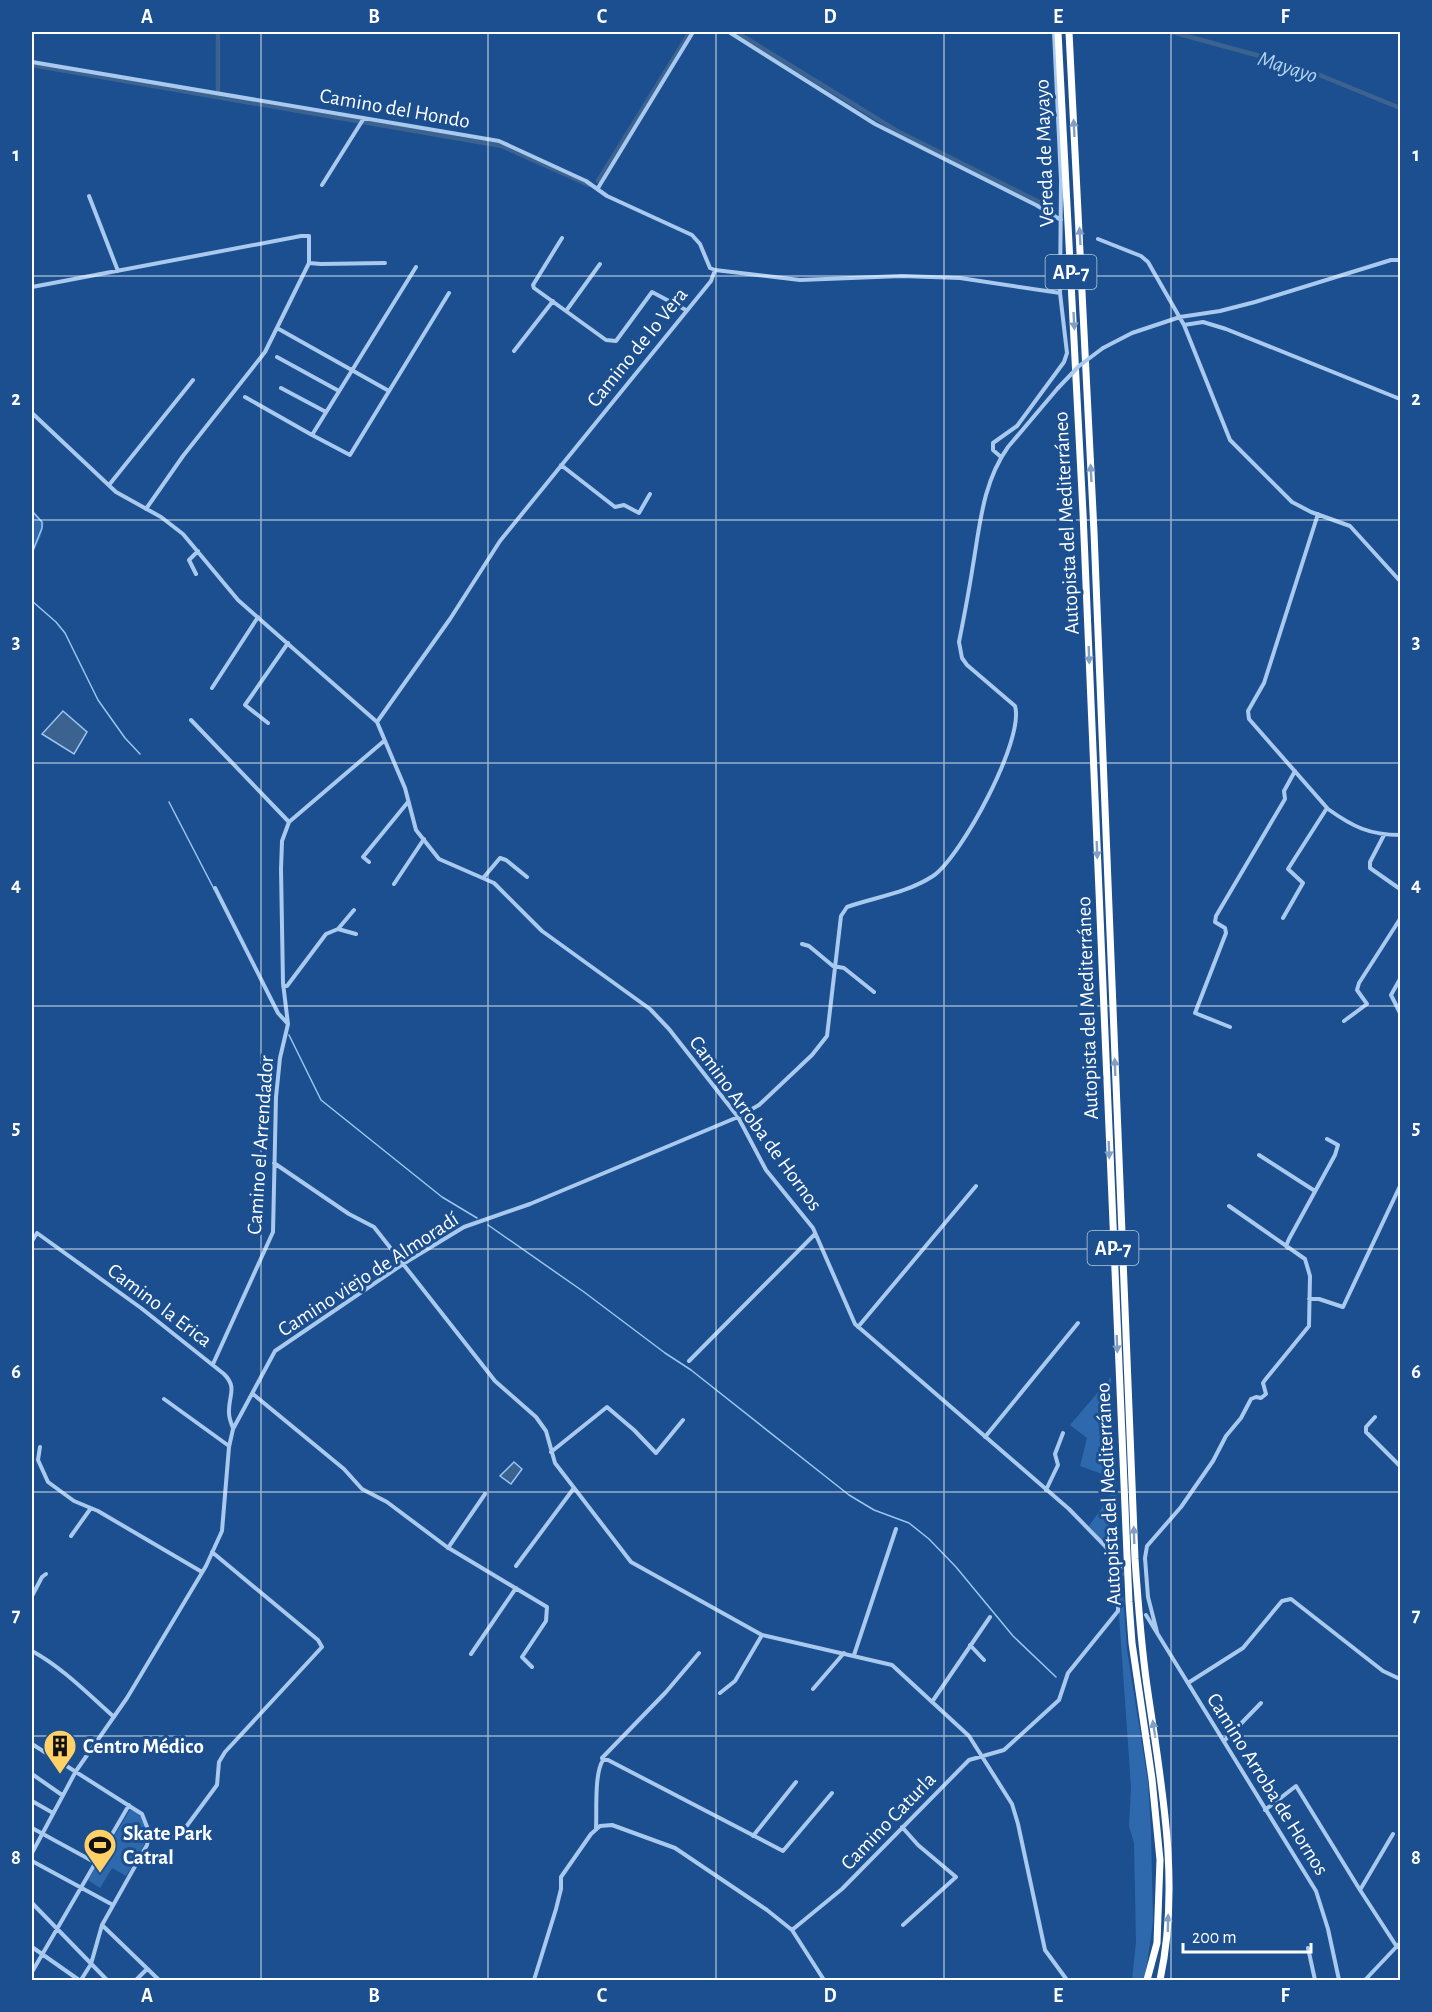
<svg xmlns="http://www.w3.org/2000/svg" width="1432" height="2012" font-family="'Alegreya Sans',sans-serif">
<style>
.green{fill:#2e69ad}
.water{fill:#3c6290;stroke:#9cc4f0;stroke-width:1.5}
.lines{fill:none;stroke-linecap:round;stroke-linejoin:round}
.stream{stroke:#9cc4f0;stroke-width:1.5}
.canal{stroke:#3c6290;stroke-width:4.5}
.minor-tunnel{stroke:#3d69a0;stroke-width:4;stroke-dasharray:4 2;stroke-linecap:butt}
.minor{stroke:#a9c9ee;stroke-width:4}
.motorway{stroke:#fff;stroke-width:7}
.minor-bridge{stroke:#a9c9ee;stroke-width:4}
.oneway{fill:#829ec1}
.grid{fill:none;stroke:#fff;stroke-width:1.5;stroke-opacity:0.55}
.labels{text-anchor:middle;stroke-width:6;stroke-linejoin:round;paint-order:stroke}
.shield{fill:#1b4f8f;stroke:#bbcadd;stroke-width:1.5}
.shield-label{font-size:20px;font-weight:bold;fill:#fff}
.street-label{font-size:21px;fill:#fff;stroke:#1b4f8f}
.poi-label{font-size:21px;font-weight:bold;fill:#fff;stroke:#1b4f8f;text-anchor:start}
.water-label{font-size:22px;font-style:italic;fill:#b5d3f5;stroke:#1b4f8f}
.neatline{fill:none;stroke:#fff;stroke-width:2}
.grid-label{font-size:20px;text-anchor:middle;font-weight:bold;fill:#fff}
</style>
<rect width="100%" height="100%" fill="#1b4f8f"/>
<!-- green -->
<path class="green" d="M32,509L44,523L41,536L32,555V532L34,524L32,522Z
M1111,1377L1120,1565L1109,1548L1089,1526L1113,1492V1478L1080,1466L1087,1438L1070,1425Z
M1119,1570L1122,1577L1127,1650L1148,1782L1151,1832L1153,1921L1145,1980H1132L1136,1942L1134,1843L1129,1826L1131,1787L1119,1615L1120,1584L1116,1574Z
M131,1808C162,1827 140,1853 126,1876L112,1868L100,1888L88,1880Z"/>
<!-- water -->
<path class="water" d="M63,711L87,732L74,754L42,734Z
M514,1462L522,1469L511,1484L500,1476Z"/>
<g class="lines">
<!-- stream -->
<path class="stream" d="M32,511L42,522V528L32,553
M32,601L56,622L65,633L98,700L125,738L140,754
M169,802L214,889
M289,1035L321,1100L442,1197L477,1218
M488,1225L584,1292L665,1353L691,1370L849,1495L874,1510L909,1523L929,1539L956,1567L1013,1636L1056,1677"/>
<!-- canal -->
<path class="canal" d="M736,32L897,131L1053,209
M1172,32L1300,67L1400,108
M32,65L502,146L589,185
M218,90V32
M598,181L690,32"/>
<!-- minor-tunnel -->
<path class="minor-tunnel" d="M1120,1567L1127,1580"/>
<!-- minor -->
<path class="minor" d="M729,32L875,124L1036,205L1061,220
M32,62L499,141L586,181L607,196L692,235L700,244L710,268L715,270
M322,185L364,118
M598,188L693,32
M89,196L118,271
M562,238L533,285L534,288L606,340L616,341L652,292L686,310
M1098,239L1141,256L1148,262L1184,325
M715,270L800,280L902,276L960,278L1060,293
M32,287L301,236H309V263
M566,311L600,264
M277,328L389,391
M1103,348L1132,333L1180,317L1220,311L1255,302L1391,260H1400
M514,351L553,301
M277,357L339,391
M281,388L326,412
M245,397L312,435L350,455L449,293
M1400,399L1226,329L1203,322L1184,325L1230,440L1292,502L1311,512L1350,526L1400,581
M32,413L116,492L161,517L183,534L238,600L377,722L405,788L416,830L439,859L494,883L542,931L650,1009L669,1029L738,1117L766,1170L813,1228L855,1324L1069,1509L1107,1548L1120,1567
M312,435L416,267
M1001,457L993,450V443L1017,426L1064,362L1067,353L1060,293L1061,180L1054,32
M561,465L615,507L624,505L639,513L650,494
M109,485L193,380
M146,509L183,456L265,352L309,263L321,264L385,263
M1318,514L1264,683L1248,711L1249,719L1328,809C1353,827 1370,835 1400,835
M196,574L189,560L198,551
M212,688L258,617
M191,720L289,822
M377,722L450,619L500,541L711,281L715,270
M268,723L245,705L288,643
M1384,835L1370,862V868L1400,889
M369,862L363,857L408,802
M484,877L500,858L506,860L527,877
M394,884L424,839
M215,888L278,1013L288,1024
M1283,918L1303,883L1288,869L1327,808
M338,929L356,934
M802,944L809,946L833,966L844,968L874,992
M1400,979L1391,995L1400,1013
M283,986H287L326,934L338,929L354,910
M1344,1021L1367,1004L1357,990L1359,983L1400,919
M1230,1027L1195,1013L1226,933L1225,928L1215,922L1216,916L1285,799L1284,791L1295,771
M1259,1155L1315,1191
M274,1163L349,1214L374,1227L495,1381L536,1417L546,1431L555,1463L631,1562L762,1635L892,1665L969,1736L1012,1804L1018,1824L1045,1950L1067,1980
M32,1241L37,1233L141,1308L224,1374C238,1388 228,1396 229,1413C229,1418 231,1423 233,1428
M1288,1248L1286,1246L1289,1239L1335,1155L1338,1145L1327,1139
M1309,1299H1319L1343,1307L1400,1186
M858,1327L976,1186
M689,1361L815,1234
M213,1364L273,1232L276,1097L280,1058L288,1024L283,983L281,869L282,841L289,822L384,741
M253,1394L344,1469L362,1489L387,1502L447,1547L547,1607L546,1621L522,1657L532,1667
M164,1399L229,1446
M1375,1417L1366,1427V1432L1400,1466
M985,1437L1078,1323
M40,1447L38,1460L48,1482L74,1501L98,1511L202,1572
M551,1452L607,1407L634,1430L656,1453L683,1420
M1046,1490L1058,1465L1055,1454L1063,1433
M71,1536L91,1508
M448,1548L485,1494
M516,1566L574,1488
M32,1596L42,1577L46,1574
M1146,1615L1316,1891L1328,1929L1339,1980
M1157,1632L1148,1597L1145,1558L1147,1546L1181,1507L1213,1461L1226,1436L1241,1418L1251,1399L1256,1397L1261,1398L1266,1394L1263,1383L1265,1380L1309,1326L1310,1276L1305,1259L1229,1206
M970,1645L984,1660
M32,1651C63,1668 88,1694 114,1717
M471,1654L516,1588
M854,1655L896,1529
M1188,1683L1243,1648L1282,1601L1291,1599L1383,1671L1400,1679
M813,1689L844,1653
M720,1693L735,1681L762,1635
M932,1702L990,1617
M1224,1741L1261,1703
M32,1744L142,1814L149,1832L147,1845L102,1925L91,1964L81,1980
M603,1760L602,1758L666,1692L699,1653
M32,1774L62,1795
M32,1801L53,1813
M1265,1810L1296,1786L1360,1890L1397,1947
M902,1827L918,1845L956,1877L903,1925
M32,1828L96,1863
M596,1828C597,1811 594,1774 603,1760H608L783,1851L832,1793
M753,1836L796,1782
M148,1838L175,1836L183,1831L217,1785L219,1762L225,1752L322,1647L318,1640L212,1552
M32,1853L76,1771L127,1698L206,1566L222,1531L229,1447L233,1429L275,1351L403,1264L464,1227L530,1204L738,1117L759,1105L812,1055L827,1036L841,916L847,907C876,897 907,893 933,876C961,857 1025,739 1015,706L967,665L962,658L959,642C964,617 969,591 973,565C980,524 983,482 1008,447L1058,388
M32,1861L113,1905
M1360,1890L1393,1834
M32,1903L107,1980
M102,1925L159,1980
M792,1930L824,1980
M32,1947L79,1980
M1308,1948L1315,1980
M32,1972L129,1805
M136,1980L147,1969
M534,1980L556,1909L561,1889V1877L591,1834L600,1826L612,1825L675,1848L767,1910L792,1930L842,1889L969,1760L1004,1750L1059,1700L1068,1673L1118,1611V1589L1111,1564L1115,1559
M1365,1980L1400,1943"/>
<!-- motorway -->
<path class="motorway" d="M1058,32L1083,513L1129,1602L1132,1643L1152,1779L1160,1860L1157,1943L1147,1980
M1069,32L1094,532L1135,1559C1138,1602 1141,1644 1147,1686C1161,1783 1181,1883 1160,1980"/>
<!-- minor-bridge -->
<path class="minor-bridge" d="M1058,388L1079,366L1103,348"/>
</g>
<!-- one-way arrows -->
<defs><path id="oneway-solid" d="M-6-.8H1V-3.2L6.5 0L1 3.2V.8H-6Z" transform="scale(1.5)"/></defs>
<g class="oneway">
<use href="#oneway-solid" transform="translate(1074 128) rotate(-93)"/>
<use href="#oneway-solid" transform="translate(1080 236) rotate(-93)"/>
<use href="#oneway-solid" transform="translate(1074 321) rotate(87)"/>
<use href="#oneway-solid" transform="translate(1091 473) rotate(-93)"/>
<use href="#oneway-solid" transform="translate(1089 655) rotate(88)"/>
<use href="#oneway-solid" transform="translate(1097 850) rotate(88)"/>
<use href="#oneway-solid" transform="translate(1115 1067) rotate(-92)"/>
<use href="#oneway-solid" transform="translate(1109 1150) rotate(88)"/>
<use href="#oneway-solid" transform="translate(1117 1344) rotate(88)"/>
<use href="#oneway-solid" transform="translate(1134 1535) rotate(-92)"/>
<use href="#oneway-solid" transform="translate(1154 1729) rotate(-99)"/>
<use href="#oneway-solid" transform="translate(1168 1923) rotate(-89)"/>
</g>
<!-- grid -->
<path class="grid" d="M261,32V1980M488,32V1980M716,32V1980M944,32V1980M1171,32V1980M32,276H1400M32,520H1400M32,763H1400M32,1006H1400M32,1249H1400M32,1492H1400M32,1736H1400"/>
<!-- icons -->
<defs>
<g id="building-pin" transform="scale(1.725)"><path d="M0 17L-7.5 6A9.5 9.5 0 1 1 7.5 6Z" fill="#ffd166" stroke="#1b4f8f"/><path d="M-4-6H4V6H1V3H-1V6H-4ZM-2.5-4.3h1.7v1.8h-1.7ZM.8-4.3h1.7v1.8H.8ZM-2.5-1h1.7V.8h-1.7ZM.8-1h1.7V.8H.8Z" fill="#111"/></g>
<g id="stadium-pin" transform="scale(1.725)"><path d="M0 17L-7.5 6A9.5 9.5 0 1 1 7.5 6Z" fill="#ffd166" stroke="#1b4f8f"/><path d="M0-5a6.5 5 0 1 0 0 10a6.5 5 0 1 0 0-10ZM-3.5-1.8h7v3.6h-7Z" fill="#111"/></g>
</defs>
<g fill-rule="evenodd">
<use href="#building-pin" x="60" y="1746"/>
<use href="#stadium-pin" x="100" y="1845"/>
</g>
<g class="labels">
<!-- shield labels -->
<g class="shield">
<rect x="1045.5" y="255" width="51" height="34" rx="4.5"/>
<rect x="1087.5" y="1231" width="51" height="34" rx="4.5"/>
</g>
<g class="shield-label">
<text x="1071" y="279">AP-7</text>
<text x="1113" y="1255">AP-7</text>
</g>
<!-- street labels -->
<g class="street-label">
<text transform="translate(395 108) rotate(10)" y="7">Camino del Hondo</text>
<text transform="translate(1044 153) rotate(-92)" y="7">Vereda de Mayayo</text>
<text transform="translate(637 347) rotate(-51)" y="7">Camino de lo Vera</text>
<text transform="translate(1066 523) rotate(-93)" y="7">Autopista del Mediterráneo</text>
<text transform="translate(1087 1008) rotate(-92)" y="7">Autopista del Mediterráneo</text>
<text transform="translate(756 1123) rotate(54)" y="7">Camino Arroba de Hornos</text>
<text transform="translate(260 1145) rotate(-86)" y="7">Camino el Arrendador</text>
<text transform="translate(368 1274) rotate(-33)" y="7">Camino viejo de Almoradí</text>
<text transform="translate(160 1305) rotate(37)" y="7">Camino la Erica</text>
<text transform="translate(1108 1494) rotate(-93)" y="7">Autopista del Mediterráneo</text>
<text transform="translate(1268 1784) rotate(58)" y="7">Camino Arroba de Hornos</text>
<text transform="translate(888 1821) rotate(-46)" y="7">Camino Caturla</text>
</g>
<!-- poi labels -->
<g class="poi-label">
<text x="83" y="1753">Centro Médico</text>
<text x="123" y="1840">Skate Park<tspan x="123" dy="24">Catral</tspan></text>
</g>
<!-- water labels -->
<g class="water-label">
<text transform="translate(1288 66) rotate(18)" y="8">Mayayo</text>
</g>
</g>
<!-- border -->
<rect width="1432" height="2012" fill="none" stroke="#1b4f8f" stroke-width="66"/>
<!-- scale -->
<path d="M1183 1943v9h128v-9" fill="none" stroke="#ffffff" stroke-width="3"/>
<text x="1192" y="1943" font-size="18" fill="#ffffff" stroke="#1b4f8f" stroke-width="4.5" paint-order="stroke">200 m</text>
<rect x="33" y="33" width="1366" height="1946" class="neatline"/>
<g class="grid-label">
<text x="147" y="23">A</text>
<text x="374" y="23">B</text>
<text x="602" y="23">C</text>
<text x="830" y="23">D</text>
<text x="1058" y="23">E</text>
<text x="1285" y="23">F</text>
<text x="16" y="161">1</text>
<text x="1416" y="161">1</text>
<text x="16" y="405">2</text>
<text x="1416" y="405">2</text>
<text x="16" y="648">3</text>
<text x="1416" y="648">3</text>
<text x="16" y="891">4</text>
<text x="1416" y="891">4</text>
<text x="16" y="1134">5</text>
<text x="1416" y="1134">5</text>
<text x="16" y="1378">6</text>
<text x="1416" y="1378">6</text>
<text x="16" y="1621">7</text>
<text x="1416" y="1621">7</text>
<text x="16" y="1864">8</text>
<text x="1416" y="1864">8</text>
<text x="147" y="2002">A</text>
<text x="374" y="2002">B</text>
<text x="602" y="2002">C</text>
<text x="830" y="2002">D</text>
<text x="1058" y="2002">E</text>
<text x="1285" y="2002">F</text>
</g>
</svg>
